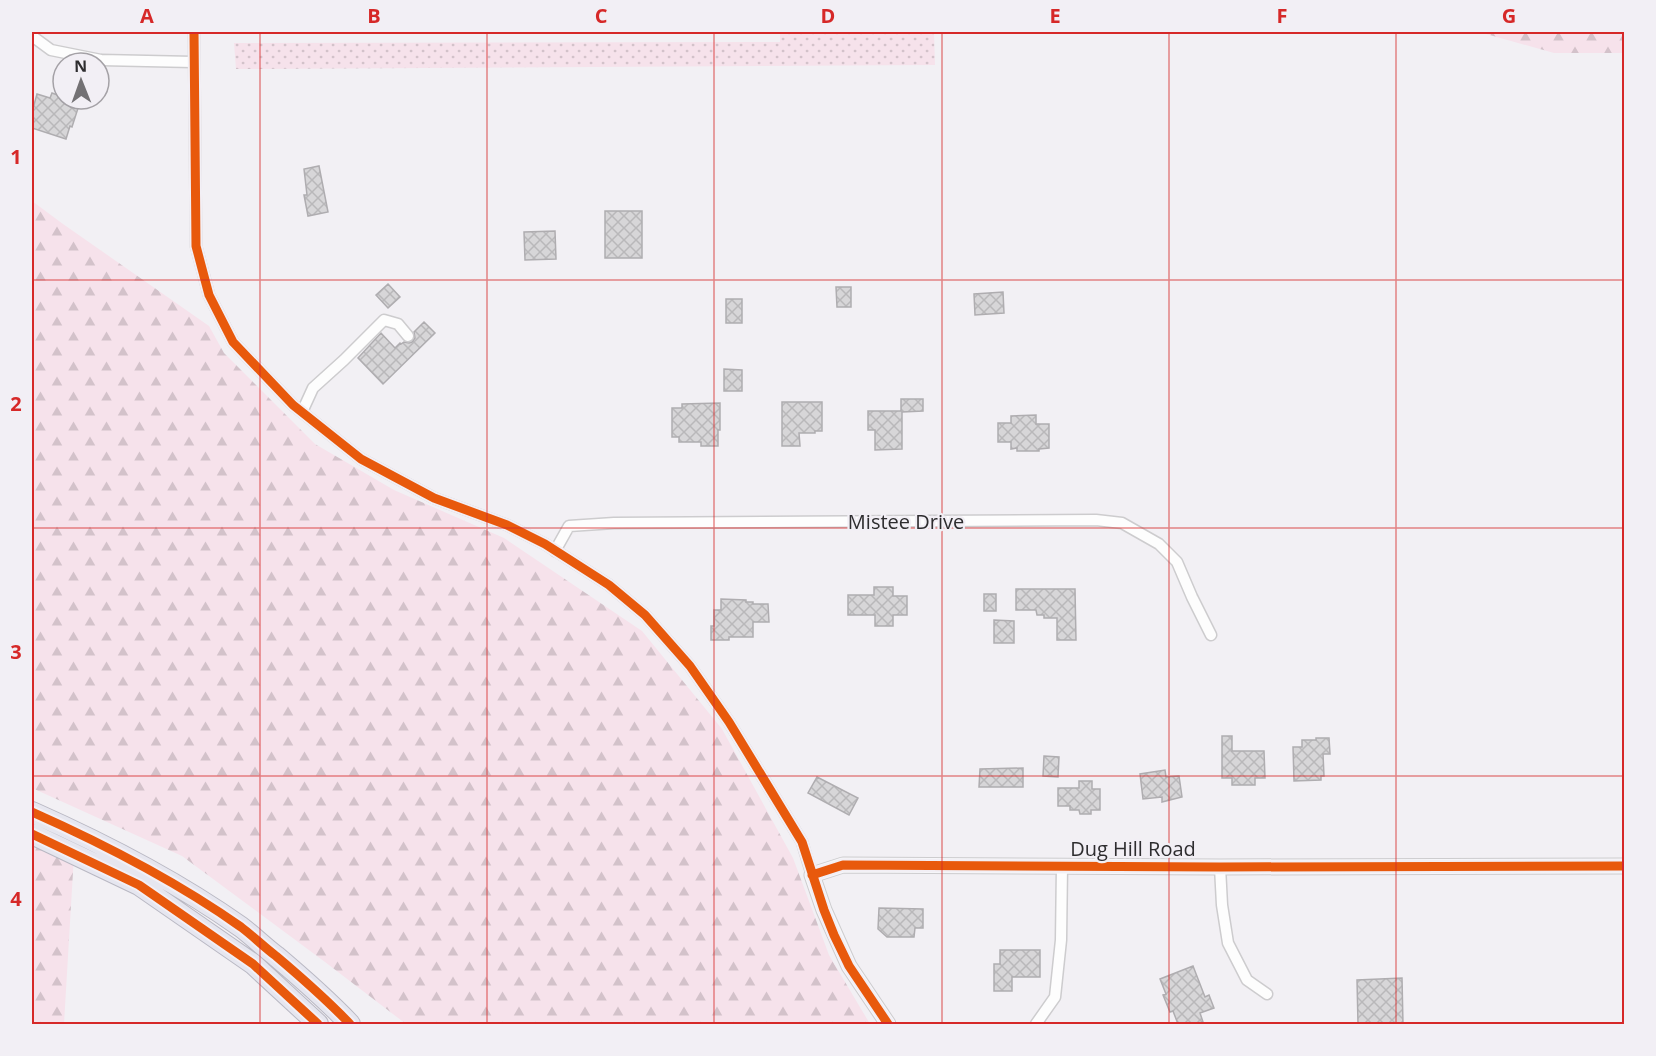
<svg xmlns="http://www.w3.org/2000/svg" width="1656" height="1056" font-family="'Open Sans',sans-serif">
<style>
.forest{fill:url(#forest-firs)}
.park{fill:url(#park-dots)}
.building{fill:url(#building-cross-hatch);stroke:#afadb0;stroke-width:1.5}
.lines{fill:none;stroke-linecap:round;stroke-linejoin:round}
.street-casing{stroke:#cdccce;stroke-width:13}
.secondary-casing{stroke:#cdccce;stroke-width:17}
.highway-casing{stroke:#b9b8c3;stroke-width:22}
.street{stroke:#fdfdfd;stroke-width:10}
.secondary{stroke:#f6f6f9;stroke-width:15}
.highway{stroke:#e6e6ef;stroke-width:20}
.cycleway-casing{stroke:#f2eff5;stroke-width:13}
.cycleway{stroke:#e8590c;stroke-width:9}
.grid{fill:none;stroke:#d62828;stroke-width:1.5;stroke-opacity:0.55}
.labels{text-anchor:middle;stroke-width:4.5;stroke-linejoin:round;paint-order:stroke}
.street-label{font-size:20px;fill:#2e2d2f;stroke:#f2eff5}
.neatline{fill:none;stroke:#d62828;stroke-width:2}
.grid-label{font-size:20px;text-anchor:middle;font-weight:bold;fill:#d62828}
</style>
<defs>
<pattern id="forest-firs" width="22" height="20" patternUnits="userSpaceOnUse" patternTransform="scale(1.5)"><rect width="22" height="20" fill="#f6e2eb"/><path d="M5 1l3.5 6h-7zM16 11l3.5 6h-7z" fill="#d3c2ca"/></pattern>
<pattern id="park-dots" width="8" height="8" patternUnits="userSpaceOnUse" patternTransform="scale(1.5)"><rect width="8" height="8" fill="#f6e2eb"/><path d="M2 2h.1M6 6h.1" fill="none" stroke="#d3c2ca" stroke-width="1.8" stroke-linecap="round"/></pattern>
<pattern id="building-cross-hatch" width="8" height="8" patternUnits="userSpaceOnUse" patternTransform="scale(1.5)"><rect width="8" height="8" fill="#d7d6d8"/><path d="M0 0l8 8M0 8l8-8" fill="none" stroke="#b9b8ba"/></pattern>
</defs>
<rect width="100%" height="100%" fill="#f2f0f4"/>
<!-- forest -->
<path class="forest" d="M1479,32H1624V53H1554Z
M32,201L63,224L209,326L224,353L315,444L394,490L504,538L642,631L722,729L793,858L829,955L870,1024H406L325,962L182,856L32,788Z
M32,834L74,855L64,1024H32Z"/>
<!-- park -->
<path class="park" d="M780,32H934L935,65L236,69L234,43L780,42Z"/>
<!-- building -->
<path class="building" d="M52,93L63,97V99H71L80,102L72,127L70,126L66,139L32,128V112L37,94L50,98Z
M319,166L328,212L308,216L304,195H307L304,169Z
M605,211H642V258H605Z
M555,231L556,259L525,260L524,232Z
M388,284L400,297L388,308L376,295Z
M836,287H851V307H837Z
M1003,292L1004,313L975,315L974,294Z
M726,299H742V323H726Z
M424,322L435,333L383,384L358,358L381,333L395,348L400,343L401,344L404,342L409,343L412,342L415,338L414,332Z
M724,369L742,370V391H724Z
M901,399H923V411L902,412V449L875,450V430H868V411H901Z
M782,402H822V431H815V433H799L800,446H782Z
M720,403V430H718V446H701V442H679V437H672V408H682V404Z
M1036,415V424H1049V448L1039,449V451H1017V448L1011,449V442H998V423H1011V416Z
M874,587H893V596H907V615H893V626H875V615H848V595H874Z
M1016,589H1075L1076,640H1057V618H1044V615H1037L1036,610H1016Z
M984,594H996V611H984Z
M721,599L746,600V602H753V604H768L769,622H753V637H729V640H711V626H714V610H721Z
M994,620L1014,621V643H994Z
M1222,736H1232V751H1264L1265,778H1255V785H1232V778H1222Z
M1316,738H1329L1330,754H1323L1324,776H1321V780L1294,781L1293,747H1302V740H1316Z
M1044,756L1059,757L1058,777L1043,776Z
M1023,768V787H979L980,769Z
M1165,770L1166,777L1179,776L1182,797L1162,802V797L1143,799L1140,774Z
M817,777L858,798L849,815L808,793Z
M1079,781H1092V789H1100V810H1091V814H1080L1079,810H1070V806H1058V788H1079Z
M879,908L923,909V928H915L914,937H887L878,929Z
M1000,950H1040V977H1012V991H994V964H1000Z
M1193,966L1205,997L1209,995L1214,1008L1200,1013L1203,1022L1196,1024H1178L1173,1011L1170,1012L1163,995L1166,994L1160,979Z
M1402,978L1403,1024H1358L1357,980Z"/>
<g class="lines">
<!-- street casing -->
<g class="street-casing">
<path id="street" d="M194,32L196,246L209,295L233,342L293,405L361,459L434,498L507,525L545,544L609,585L645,615L690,666L729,722L802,842L812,875
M32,36L51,50L101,60L193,62
M302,412L313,388L344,360L384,320L398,324L408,336
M555,551L569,526L614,523L1096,520L1122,523L1159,544L1177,562L1192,597L1211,635
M1220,867L1222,905L1228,943L1247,980L1267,994
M1036,1024L1055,997L1061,940L1062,866"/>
</g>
<!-- secondary casing -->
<g class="secondary-casing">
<path id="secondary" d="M888,1024L849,966L824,910L812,875L843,865L1220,867L1624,866"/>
</g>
<!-- highway casing -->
<g class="highway-casing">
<path id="highway" d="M32,812C104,844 176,881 241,927C253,936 264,947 276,956C302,978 327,1000 350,1024
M32,834L139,885L253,964L318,1024"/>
</g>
<!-- street -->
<use href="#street" class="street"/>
<!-- secondary -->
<use href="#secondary" class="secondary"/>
<!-- highway -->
<use href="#highway" class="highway"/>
<!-- cycleway casing -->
<g class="cycleway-casing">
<path id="cycleway" d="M194,32L196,246L209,295L233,342L293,405L361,459L434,498L507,525L545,544L609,585L645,615L690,666L729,722L802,842L824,910L834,935L849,966L888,1024
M32,812C104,844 176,881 241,927C253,936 264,947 276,956C302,978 327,1000 350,1024
M32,834L139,885L253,964L318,1024
M812,875L843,865L1220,867L1624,866"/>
</g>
<!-- cycleway -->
<use href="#cycleway" class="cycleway"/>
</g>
<!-- grid -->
<path class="grid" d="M260,32V1024M487,32V1024M714,32V1024M942,32V1024M1169,32V1024M1396,32V1024M32,280H1624M32,528H1624M32,776H1624"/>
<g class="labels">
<!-- street labels -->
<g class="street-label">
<text x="906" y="529">Mistee Drive</text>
<text x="1133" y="856">Dug Hill Road</text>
</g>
</g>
<!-- border -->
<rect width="1656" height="1056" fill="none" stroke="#f2eff5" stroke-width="66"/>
<!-- north arrow -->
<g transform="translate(81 81) rotate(359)"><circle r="28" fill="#f2eff5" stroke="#a4a1a6" stroke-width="1.5"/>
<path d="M0-4.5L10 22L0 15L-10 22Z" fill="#737174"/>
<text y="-9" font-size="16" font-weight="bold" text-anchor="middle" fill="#2e2d2f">N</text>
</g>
<rect x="33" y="33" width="1590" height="990" class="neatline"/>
<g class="grid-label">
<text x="147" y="23">A</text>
<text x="374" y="23">B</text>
<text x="601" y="23">C</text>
<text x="828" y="23">D</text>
<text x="1055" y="23">E</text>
<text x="1282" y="23">F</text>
<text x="1509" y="23">G</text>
<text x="16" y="164">1</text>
<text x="16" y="411">2</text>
<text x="16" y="659">3</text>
<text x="16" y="906">4</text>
</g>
</svg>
